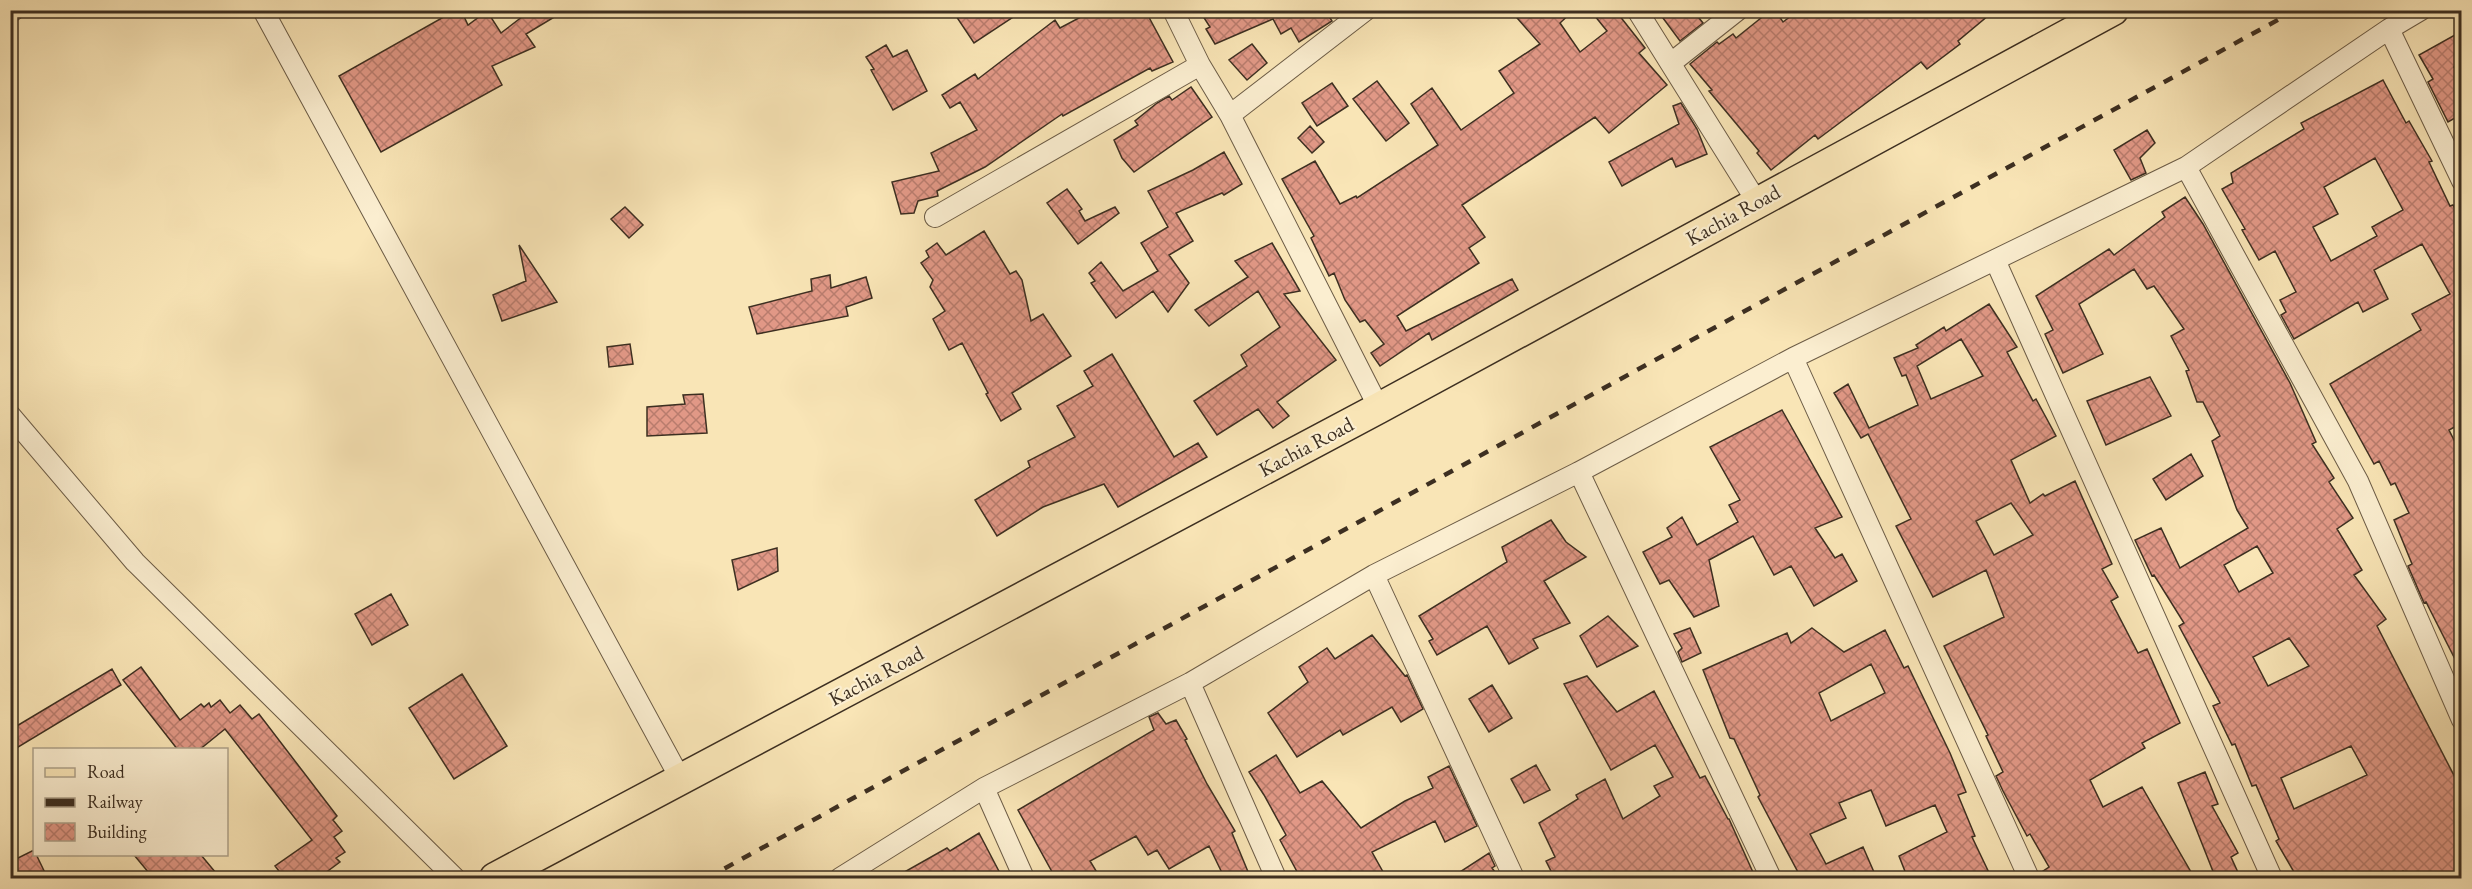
<svg xmlns="http://www.w3.org/2000/svg" width="2472" height="889" font-family="'EB Garamond',serif">
<style>
.building{fill:url(#building-cross-hatch);stroke:#3d2f21;stroke-width:1.5;fill-rule:evenodd}
.lines{fill:none;stroke-linecap:round;stroke-linejoin:round}
.minor-casing{stroke:#6c5c46;stroke-width:22}
.primary-casing{stroke:#3d2f21;stroke-width:33}
.minor{stroke:#fbeed0;stroke-width:20}
.primary{stroke:#f9e5b6;stroke-width:30}
.rail{stroke:#3d2f21;stroke-width:4.5;stroke-dasharray:10 10;stroke-linecap:butt}
.labels{text-anchor:middle;stroke-width:4.5;stroke-linejoin:round;paint-order:stroke}
.street-label{font-size:21px;fill:#3d2f21;stroke:#fbeed0}
</style>
<defs>
<pattern id="building-cross-hatch" width="8" height="8" patternUnits="userSpaceOnUse" patternTransform="scale(1.5)"><rect width="8" height="8" fill="#e19886"/><path d="M0 0l8 8M0 8l8-8" fill="none" stroke="#b87c6d"/></pattern>
</defs>
<rect width="100%" height="100%" fill="#f9e5b6"/>
<filter id="stains"><feTurbulence type="fractalNoise" baseFrequency=".00333" numOctaves="4"/><feColorMatrix values="0 0 0 0 .2 0 0 0 0 .09 0 0 0 0 .02 0 0 0 .5 -.17"/></filter>
<radialGradient id="worn" r=".72"><stop offset=".6" stop-color="#630" stop-opacity="0"/><stop offset="1" stop-color="#630" stop-opacity=".3"/></radialGradient>
<!-- building -->
<path class="building" d="M456,10H461L468,25L487,11L501,33L531,10H566L526,34L535,47L492,66L502,85L381,152L339,76Z
M952,10H1024L974,43Z
M1094,10H1145L1173,62L1152,71L1150,68L1063,116L1062,114L985,167L937,191L938,196L918,201L914,213L901,214L892,182L939,171L931,153L977,130L960,102L950,108L942,95L975,74L978,79L1055,20L1060,28Z
M1199,10H1325L1332,21L1299,42L1291,28L1281,34L1273,19L1215,44L1206,29L1210,27Z
M1510,10H1574L1560,23L1580,52L1607,31L1590,10H1615L1645,48L1639,53L1667,85L1609,133L1595,117L1462,205L1485,237L1469,248L1479,263L1397,316L1406,331L1512,279L1518,290L1432,340L1429,333L1380,366L1371,353L1384,344L1365,320L1360,322L1345,300L1334,273L1329,276L1311,238L1314,236L1282,179L1315,161L1340,204L1356,196L1357,198L1438,145L1411,104L1432,88L1461,130L1514,93L1499,71L1540,44Z
M1657,10H1705L1699,18L1703,23L1680,41Z
M1771,10H1775L1783,22L1799,10H1995L1958,41L1960,44L1927,69L1921,62L1818,139L1815,135L1771,170L1757,153L1759,151L1709,91L1712,90L1690,64L1717,42L1719,44L1733,34L1736,38Z
M2462,31V63L2454,67L2462,80V114L2448,122L2428,82L2433,79L2419,55Z
M1252,44L1267,63L1247,80L1229,60Z
M886,45L893,57L907,50L927,91L893,110L871,70L874,69L866,57Z
M2383,80L2406,123L2409,121L2432,161L2429,162L2450,206L2453,205L2462,222V423L2449,430L2462,456V673L2426,602L2424,603L2408,566L2412,564L2394,520L2409,513L2395,483L2391,485L2379,461L2374,464L2330,384L2421,330L2412,314L2450,294L2422,244L2374,270L2388,299L2363,312L2358,302L2294,339L2281,315L2286,312L2280,300L2296,292L2275,251L2259,260L2242,230L2245,229L2222,189L2233,183L2231,173L2304,129L2301,123ZM2375,158L2403,210L2372,227L2377,236L2331,261L2313,227L2338,214L2324,187Z
M1377,81L1409,123L1386,141L1353,99Z
M1332,83L1348,106L1317,126L1302,103Z
M1191,87L1212,117L1134,172L1122,158L1114,140L1138,125L1135,121L1157,103L1169,96L1172,100Z
M1681,103L1697,129L1707,154L1676,167L1672,158L1622,186L1609,162L1679,124L1673,106Z
M1310,126L1324,142L1312,153L1298,138Z
M2147,130L2155,143L2140,158L2146,173L2131,180L2114,150Z
M1224,152L1242,184L1224,195L1222,193L1176,213L1193,241L1169,255L1189,283L1168,312L1153,291L1116,318L1091,283L1095,281L1089,273L1101,262L1123,291L1158,271L1141,243L1168,227L1148,191L1193,170Z
M1067,189L1082,209L1079,211L1085,221L1115,207L1119,213L1078,244L1047,203Z
M2185,197L2203,224L2290,383L2316,442L2312,444L2334,478L2329,482L2353,518L2337,529L2362,570L2354,575L2386,619L2377,626L2462,791V875L2453,879H2407L2403,871L2388,879H2298L2276,841L2279,839L2256,785L2252,786L2235,744L2232,745L2213,706L2220,703L2179,626L2184,623L2154,575L2152,576L2135,540L2161,528L2180,568L2248,528L2237,510L2212,441L2220,436L2203,402H2197L2186,371L2189,370L2171,336L2184,329L2154,286L2147,289L2134,269L2079,304L2103,354L2063,373L2045,334L2053,330L2036,296L2109,249L2114,255L2165,217L2162,212ZM2257,546L2273,573L2239,592L2224,565ZM2289,638L2309,666L2268,686L2253,657ZM2351,746L2367,775L2294,809L2281,778Z
M625,207L643,225L629,238L611,219Z
M984,231L1010,274L1016,271L1022,280L1031,321L1043,314L1071,356L1012,393L1021,409L1001,421L986,394L988,393L962,343L949,350L933,319L945,311L930,287L933,280L921,263L929,257L926,251L937,243L946,255Z
M1272,243L1300,291L1284,294L1336,360L1277,402L1289,416L1273,428L1258,409L1217,435L1194,401L1247,366L1241,355L1280,327L1258,291L1209,326L1195,310L1248,277L1235,261Z
M519,245L557,302L502,321L493,295L526,281Z
M830,275L831,288L866,277L872,298L846,307L848,316L757,334L749,307L812,291L811,279Z
M1989,304L2017,347L2007,352L2033,401L2036,399L2056,436L2011,460L2030,503L2043,494L2045,496L2075,481L2112,564L2102,569L2118,597L2111,601L2138,653L2147,649L2180,723L2142,743L2145,748L2090,780L2103,807L2142,787L2195,879H2041L2040,873L2049,867L2030,834L2027,836L2003,791L1996,776L2003,772L1986,736L1988,735L1944,646L2004,617L1986,570L1933,597L1896,526L1911,519L1868,434L1861,438L1834,393L1848,384L1869,428L1918,405L1906,375L1902,376L1894,358L1918,348L1916,345L1944,327L1946,331ZM1961,339L1983,376L1931,399L1917,366ZM2011,503L2033,535L1994,555L1976,521Z
M630,344L633,364L609,367L607,347Z
M1112,354L1174,457L1198,443L1207,457L1118,507L1104,484L1043,507L997,536L975,500L1030,467L1028,461L1075,437L1057,406L1093,386L1084,371Z
M2150,377L2171,416L2106,445L2087,401Z
M703,394L707,433L647,436V407L685,404L683,395Z
M1782,410L1842,517L1815,528L1835,558L1842,554L1857,581L1814,606L1791,566L1774,575L1753,536L1709,560L1719,606L1694,617L1669,580L1660,584L1643,552L1672,537L1667,528L1682,517L1697,545L1738,522L1729,505L1740,500L1710,447Z
M2191,454L2203,476L2166,500L2153,479Z
M1551,520L1566,542L1586,557L1544,581L1570,623L1533,639L1538,648L1509,664L1487,626L1437,655L1429,641L1433,639L1419,616L1507,562L1502,547Z
M777,548L778,571L738,590L732,560Z
M391,594L408,625L372,645L355,614Z
M1608,616L1638,646L1597,667L1580,636Z
M1690,628L1701,653L1682,662L1678,652L1682,648L1674,634Z
M1812,628L1844,652L1885,630L1904,668L1908,666L1950,753L1966,792L1958,795L1975,836L1972,837L1992,879H1908L1899,856L1947,832L1935,805L1886,826L1871,790L1839,803L1846,818L1810,834L1826,864L1863,847L1877,879H1794L1800,876L1758,797L1760,795L1734,739L1730,738L1703,670L1787,633L1791,643ZM1871,664L1885,693L1831,721L1819,693Z
M1372,635L1405,676L1407,675L1423,709L1401,722L1392,707L1343,735L1340,730L1297,757L1268,713L1308,682L1299,667L1327,648L1335,659Z
M141,667L180,720L201,704L204,707L209,703L211,707L220,700L230,713L240,705L252,719L259,714L337,816L333,820L342,831L334,837L345,852L336,858L340,862L317,879H285L275,866L312,840L225,729L199,750H178L123,680Z
M112,669L121,685L10,752V730Z
M462,674L507,746L454,779L409,708Z
M1587,676L1617,712L1654,691L1700,778L1705,776L1728,819H1729L1756,879H1555L1546,861L1555,857L1539,823L1578,799L1576,795L1605,779L1623,819L1660,796L1654,786L1673,777L1655,745L1611,770L1564,684Z
M1492,685L1512,718L1489,732L1469,699Z
M1158,713L1166,724L1176,720L1187,739L1185,740L1207,784L1235,831L1232,833L1251,879H1225L1209,846L1169,869L1157,850L1148,855L1136,836L1090,861L1101,879H1056L1018,810L1154,730L1149,717Z
M1276,755L1300,793L1322,781L1361,828L1405,801L1433,788L1428,777L1449,766L1477,826L1445,842L1435,821L1372,852L1387,879H1301L1280,840L1286,835L1264,795L1249,772Z
M1536,765L1550,790L1524,803L1511,779Z
M2205,772L2218,804L2212,806L2238,853L2231,857L2241,879H2216L2178,783Z
M979,833L1003,879H892L947,848L950,851Z
M34,850L48,879H10V862Z
M1489,853L1495,866L1492,868L1500,879H1449Z
M134,855H201L221,879H154Z"/>
<g class="lines">
<!-- minor casing -->
<g class="minor-casing">
<path id="minor" d="M263,10L681,780
M1173,10L1200,65L1230,115L1379,408
M1637,10L1757,202
M10,13L14,10
M2389,29L2462,181
M1671,63L1738,10
M1230,115L1366,10
M2186,167L2358,481L2462,720
M935,217L1200,65
M1995,260L2272,878
M1793,358L2029,878
M10,415L135,562L455,878
M1579,472L1771,878
M1374,575L1514,878
M1190,683L1276,878
M984,788L1024,878
M840,878L984,788L1190,683L1374,575L1579,472L1793,358L2186,167L2389,29L2421,10"/>
</g>
<!-- primary casing -->
<g class="primary-casing">
<path id="primary" d="M495,878L1379,408L2113,10"/>
</g>
<!-- minor -->
<use href="#minor" class="minor"/>
<!-- primary -->
<use href="#primary" class="primary"/>
<!-- rail -->
<path class="rail" d="M707,878L2296,10"/>
</g>
<g class="labels">
<!-- street labels -->
<g class="street-label">
<text transform="translate(1733 215) rotate(-29)" y="7">Kachia Road</text>
<text transform="translate(1306 447) rotate(-28)" y="7">Kachia Road</text>
<text transform="translate(876 676) rotate(-28)" y="7">Kachia Road</text>
</g>
</g>
<!-- margin -->
<rect width="2472" height="889" fill="none" stroke="#f9e5b6" stroke-width="36"/>
<rect x="12" y="12" width="2448" height="865" fill="none" stroke="#3d2f21" stroke-width="3"/>
<rect x="18" y="18" width="2436" height="853" fill="none" stroke="#3d2f21" stroke-width="1.5"/>
<!-- legend -->
<rect x="33" y="748" width="195" height="108" fill="#fbeed0" stroke="#afa28a" stroke-width="1.5"/>
<rect x="45" y="768" width="30" height="9" fill="#f9e5b6" stroke="#afa28a" stroke-width="1.5"/>
<text x="87" y="778" font-size="18" fill="#3d2f21">Road</text>
<rect x="45" y="798" width="30" height="9" fill="#3d2f21" stroke="#afa28a" stroke-width="1.5"/>
<text x="87" y="808" font-size="18" fill="#3d2f21">Railway</text>
<rect x="45" y="823" width="30" height="18" fill="url(#building-cross-hatch)" stroke="#afa28a" stroke-width="1.5"/>
<text x="87" y="838" font-size="18" fill="#3d2f21">Building</text>
<rect width="100%" height="100%" filter="url(#stains)"/>
<rect width="100%" height="100%" fill="url(#worn)"/>
</svg>
